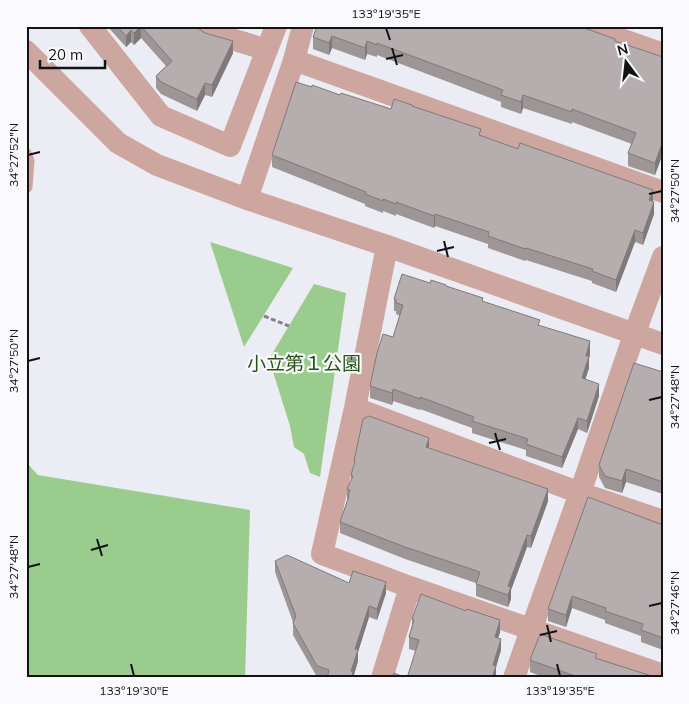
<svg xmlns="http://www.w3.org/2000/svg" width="689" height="704" font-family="Mulish,'Noto Sans JP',sans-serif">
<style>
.green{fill:#9acd8d}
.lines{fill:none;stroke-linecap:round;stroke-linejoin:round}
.path{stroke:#838389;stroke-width:3;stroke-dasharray:5 2.5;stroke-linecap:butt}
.service{stroke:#cda79f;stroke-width:11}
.minor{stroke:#cda79f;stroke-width:22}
.wall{fill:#9d9596}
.shaded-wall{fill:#7f797a}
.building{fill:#b6adaf;stroke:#7f797a}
.ticks{fill:none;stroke:#131316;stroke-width:2}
.labels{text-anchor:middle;stroke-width:4.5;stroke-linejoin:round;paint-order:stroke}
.park-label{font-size:19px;fill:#255516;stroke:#f9f9fe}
.neatline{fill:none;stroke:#131316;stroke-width:2}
.ticks-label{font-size:12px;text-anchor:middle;fill:#131316}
</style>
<rect width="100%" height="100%" fill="#ebecf4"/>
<!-- green -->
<path class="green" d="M210,242L293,268L244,347Z
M314,284L346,293L320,477L310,473L304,454L294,447L290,426L269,359Z
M26,462L38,475L250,510L245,678H26Z"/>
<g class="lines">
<!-- path -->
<path class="path" d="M264,316L289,326"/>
<!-- service -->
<path class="service" d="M26,153L29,161L27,187"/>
<!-- minor -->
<path class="minor" d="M90,26L161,116L230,146L276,26
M204,26L209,32L267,50
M583,26L663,54
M26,51L118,143L157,165L247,199L387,246L663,344
M294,60L663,192
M247,199L294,60L303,26
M387,246L355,408L322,554L410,587L663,675
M355,408L580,493L663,521
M382,678L410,587
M514,678L580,493L634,335L663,257"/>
</g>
<!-- wall -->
<path class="wall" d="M107,26H197L199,29L233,53L212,97L205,95L197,111L161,94L156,88V76L166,66L141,38L134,45L131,42L126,47Z
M317,26L615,41L663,57V153L655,175L628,166V153L632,144L572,122V124L523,108L521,114L501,107V102L377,55V57L367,54L365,60L332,48L329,55L313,49V37Z
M651,26H663V30Z
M312,87L391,109L412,107L481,136L653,201L654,214L643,245L635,242L616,292L592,283V281L526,260L525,261L488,248V244L435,226L434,228L396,214V216L383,211V213L365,206V204L272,167V155Z
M446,287L483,301L540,326L590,353L589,359V368L585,379L599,396L587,433L578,429L562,468L526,456V450L472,433V428L420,409V410L393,401L392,405L370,398V386L393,337L400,316L396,314V311H394V299Z
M663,372V494L626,482L622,493L605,488L599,477V465Z
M429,449L548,501L531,548L527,547L511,590V599L508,607L476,596V583L405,559L340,533V522L347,501V489L351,481V475L354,466V461Z
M663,525V650L641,642V636L605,623V620L572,608L566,627L548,621V609Z
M275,561L349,583L386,593L377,620L369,617L358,652V661L353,678L317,677L293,635V622L275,572Z
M412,619L500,632L498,638L501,650L496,667V678H407L416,651L409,649V637L412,627Z
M597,659L658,678H546L530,672V660Z"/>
<!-- shaded-wall -->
<path class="shaded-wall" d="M141,26V38L134,45V33Z
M131,30V42L126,47V36Z
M332,36V48L329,55V43Z
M233,41V53L212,97V85Z
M367,41V54L365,60V48Z
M205,83V95L197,111V99Z
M523,95V108L521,114V102Z
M663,141V153L655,175V163Z
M653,190V202L649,200Z
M654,202V214L643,245V233Z
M435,214V226L434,228V216Z
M635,230V242L616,292V280Z
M590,341V353L589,359V368L582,390V378L586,356Z
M599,384V396L587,433V421Z
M393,389V401L392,405V393Z
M578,418V429L562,468V457Z
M429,438V450L426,447Z
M626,469V482L622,493V481Z
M548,489V501L531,548V536Z
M527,535V547L511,590V599L508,607V586Z
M386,582V593L377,620V609Z
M572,596V608L566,627V615Z
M369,606V617L358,652V661L353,678H351V671L355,649Z
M500,620V632L495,649V637Z
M501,639V650L496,667V678H492L493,665Z"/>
<!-- building -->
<path class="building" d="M117,26H197L199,29L205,33L233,41L212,85L205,83L197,99L161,82L156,76L172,61L141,26L134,33L131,30L126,36Z
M317,26H579L615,39V41L663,57V141L655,163L628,153L636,133L572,109V112L523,95L521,102L501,95L503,90L377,43V45L367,41L365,48L332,36L329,43L313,37Z
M296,82L312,87V85L340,95L341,93L391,109L394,99L412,105V106L481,129L479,135L518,149L520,143L653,190L649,200L654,202L643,233L635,230L616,280L592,271L593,269L526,248L525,249L488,236L489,232L435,214L434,216L396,202V204L383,199V201L365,194L366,192L272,155Z
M402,274L430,283L431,280L446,285V286L483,298L482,301L540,320L538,325L590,341L586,356H589L582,378L599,384L587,421L578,418L562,457L526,444L528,439L472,421L474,417L420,397V399L393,389L392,393L370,386L377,353L383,334L393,337L403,305L396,303V300L394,299Z
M634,363L663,372V482L626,469L622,481L605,476L599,465Z
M369,416L429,438L426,447L548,489L531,536L527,535L508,586L511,587L508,595L476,584L480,572L405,547L340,522L349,496H348L350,490L347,489L353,476L351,475L355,461H354L363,419Z
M588,497L663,525V638L641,630L643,624L605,611L606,608L572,596L566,615L548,609Z
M287,555L349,583L353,571L386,582L377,609L369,606L355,649L358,650L351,671L353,672L351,678H327L329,670L317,666L293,623L296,616L275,561Z
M421,594L466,611L467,609L500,620L495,637L501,639L493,665L496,666L492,678H407L419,640L409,637L414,620L412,619Z
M540,634L597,654L595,658L658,678H575V676L530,660Z
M394,673L406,678H393Z"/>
<!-- ticks -->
<path class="ticks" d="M386,28L390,40M392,48L397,65M386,59L403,55M28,155L40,152M649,194L662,191M444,241L448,257M437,251L454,247M28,361L40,358M649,400L662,397M495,433L500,450M489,443L506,439M97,539L102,556M91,550L108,545M28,567L40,564M649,606L662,603M547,625L551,642M540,635L557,631M131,664L134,676M557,664L560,676"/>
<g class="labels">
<!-- park labels -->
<g class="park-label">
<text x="304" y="370">小立第１公園</text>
</g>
</g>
<!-- border -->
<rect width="689" height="704" fill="none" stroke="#f9f9fe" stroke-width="55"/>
<!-- north arrow -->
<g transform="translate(626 62) rotate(345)" stroke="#f9f9fe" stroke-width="4" paint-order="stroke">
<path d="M0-4L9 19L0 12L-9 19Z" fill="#131316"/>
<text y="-8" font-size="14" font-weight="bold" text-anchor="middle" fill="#131316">N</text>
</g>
<!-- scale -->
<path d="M40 60v8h65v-8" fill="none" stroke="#131316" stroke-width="2.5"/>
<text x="48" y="60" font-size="15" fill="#131316" stroke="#f9f9fe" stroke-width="4" paint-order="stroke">20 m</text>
<rect x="28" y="28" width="634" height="648" class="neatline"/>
<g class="ticks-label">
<text x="386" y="18">133°19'35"E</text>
<text transform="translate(14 155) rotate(-90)" y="4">34°27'52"N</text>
<text transform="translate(675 191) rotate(-90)" y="4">34°27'50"N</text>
<text transform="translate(14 361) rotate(-90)" y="4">34°27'50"N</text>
<text transform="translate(675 397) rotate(-90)" y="4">34°27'48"N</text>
<text transform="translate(14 567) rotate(-90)" y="4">34°27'48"N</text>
<text transform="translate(675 603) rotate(-90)" y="4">34°27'46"N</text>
<text x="134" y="695">133°19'30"E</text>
<text x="560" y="695">133°19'35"E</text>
</g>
</svg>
